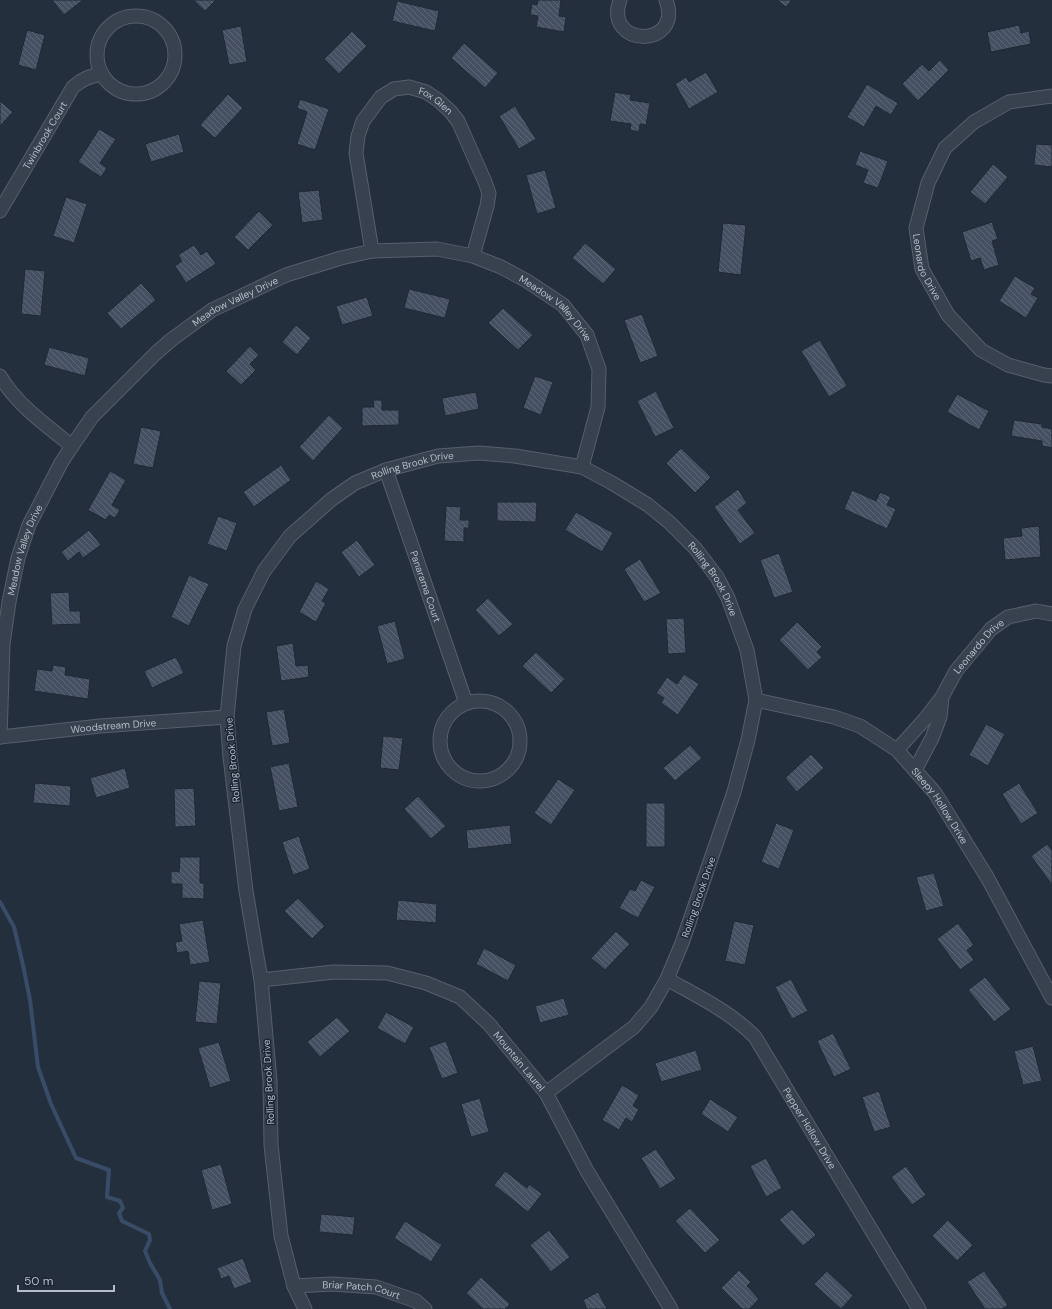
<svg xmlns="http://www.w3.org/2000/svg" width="1052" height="1309" font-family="'DM Sans',sans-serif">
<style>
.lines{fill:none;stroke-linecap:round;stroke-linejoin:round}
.stream{stroke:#394c67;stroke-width:4}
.building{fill:url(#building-back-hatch);stroke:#1f2835}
.minor-casing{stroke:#565f6c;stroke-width:15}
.minor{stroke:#38414e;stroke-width:13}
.labels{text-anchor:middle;stroke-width:3;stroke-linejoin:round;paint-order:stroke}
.street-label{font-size:10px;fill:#b4bcc9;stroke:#1d2633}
</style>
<defs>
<pattern id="building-back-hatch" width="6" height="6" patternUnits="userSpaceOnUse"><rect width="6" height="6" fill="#455162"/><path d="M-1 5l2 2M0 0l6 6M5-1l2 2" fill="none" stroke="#5d6877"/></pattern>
</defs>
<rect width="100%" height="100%" fill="#242f3e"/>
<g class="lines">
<!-- stream -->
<path class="stream" d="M0,902L14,927L23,965L30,1000L38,1067L51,1104L76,1158L109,1170L107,1197L120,1201L123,1208L119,1213L122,1221L149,1234L150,1240L145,1251L150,1263L160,1280L162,1293L170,1309"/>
</g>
<!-- building -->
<path class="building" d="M52,0H83L64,15Z
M193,0H216L205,11Z
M538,0H561L559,16L566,17L564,32L536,27L538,16L530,15L532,4L537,5Z
M777,0H792L786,7Z
M397,1L439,11L435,31L392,21Z
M1019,25L1021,33L1029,31L1031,44L991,52L987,32Z
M241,26L247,62L229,65L222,30Z
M27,30L45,35L36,70L18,65Z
M352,31L367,46L339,74L324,59Z
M464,43L498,73L485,88L451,58Z
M940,60L949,70L918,101L902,84L922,64L929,71Z
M706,72L718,92L689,109L675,84L686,77L689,82Z
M867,84L898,103L891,115L876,106L864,127L847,117Z
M615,92L631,95L630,100L650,103L646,125L640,124L639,132L630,130L631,124L610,121Z
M228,94L243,108L215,138L200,125Z
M300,99L329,109L315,150L297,144L307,112L297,108Z
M0,101L13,112L0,126Z
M515,106L536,139L519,149L499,116Z
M99,129L116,139L100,163L107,168L101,177L78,162Z
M179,134L184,152L151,162L145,144Z
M1036,144L1052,145V167L1034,165Z
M860,151L888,161L878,188L863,183L868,170L855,165Z
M993,164L1008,177L985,204L970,192Z
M545,170L556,208L537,214L526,175Z
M319,190L323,220L302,223L298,192Z
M66,197L87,204L74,243L53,236Z
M259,211L273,225L248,250L234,237Z
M992,222L998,239L992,241L999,265L984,270L980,258L971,261L962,232Z
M723,223L746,225L741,275L718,272Z
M585,243L616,269L603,284L572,258Z
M194,245L201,255L207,251L216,264L186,283L175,266L182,261L178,255Z
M25,269L45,271L41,316L21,314Z
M1015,276L1035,288L1031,294L1038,298L1026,318L999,301Z
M141,283L156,300L121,329L107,313Z
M409,289L450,299L445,318L404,308Z
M367,297L373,316L342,325L336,306Z
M503,308L533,335L518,350L488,323Z
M642,314L658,356L640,363L624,320Z
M296,325L311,338L297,355L282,342Z
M820,340L847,386L829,397L801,351Z
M250,346L259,355L250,364L256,370L241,385L226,371Z
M49,347L89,358L85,376L44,365Z
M535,376L553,382L541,415L523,408Z
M656,391L674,428L655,437L637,401Z
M476,392L479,409L445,416L442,398Z
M957,394L989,411L979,430L947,412Z
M373,400H382V410H399V425L362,426V407H374Z
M329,415L343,428L313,461L299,447Z
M1014,420L1042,424V427L1052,429V448L1042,446V441L1011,436Z
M141,427L161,431L153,468L133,464Z
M681,448L711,477L695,493L666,463Z
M281,465L291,480L254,507L243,492Z
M110,471L126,480L112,505L120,510L115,518L109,515L106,520L88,510Z
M738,489L747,503L738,510L755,533L740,544L714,507Z
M852,490L876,501L880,492L891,497L887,505L896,509L887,529L844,509Z
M497,502H537L536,522L497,521Z
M446,506L461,507L460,520H469V528H464V542L444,541Z
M576,512L613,533L602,552L565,530Z
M218,516L237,523L227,551L207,544Z
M1039,526L1041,557L1005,560L1003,538L1022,536L1021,528Z
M89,530L101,545L83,558L79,552L68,561L61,552Z
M357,540L375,565L359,577L341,552Z
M779,553L793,592L774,598L760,560Z
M640,559L661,593L644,602L624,569Z
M189,575L209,584L189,626L171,617Z
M316,581L329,589L322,601L326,603L316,622L299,612Z
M69,592L70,611H80L81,624L52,625L50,593Z
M488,598L513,624L499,636L475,610Z
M684,618L686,653L668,654L666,619Z
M395,621L405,659L387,664L377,626Z
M797,622L822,647L817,652L822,657L808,670L779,640Z
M293,643L296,666L308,665L309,677L281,681L276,646Z
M536,652L565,679L551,693L522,666Z
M176,657L184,673L152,688L144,671Z
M53,665L66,667L65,675L90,679L88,699L34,691L37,669L52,671Z
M684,674L699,684L678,715L661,703L664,698L656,693L667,677L677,684Z
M284,709L290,743L272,746L266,712Z
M986,724L1005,734L988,766L969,755Z
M383,736L403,738L399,770L380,768Z
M690,745L702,758L675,781L663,768Z
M811,754L824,768L797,792L785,778Z
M289,763L298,807L279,811L270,767Z
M125,768L130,788L96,798L90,778Z
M558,779L575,790L551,825L534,813Z
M35,783L71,786L70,806L33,803Z
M1019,783L1038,813L1021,824L1002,794Z
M194,788L196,826L175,827L174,789Z
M418,796L446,826L431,839L404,809Z
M646,803H665V847H646Z
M776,823L794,830L779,869L761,862Z
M510,825L512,844L468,849L466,830Z
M299,836L310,869L293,875L282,842Z
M1047,844L1052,850V885L1031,856Z
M180,857H200V883H204V899L182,898V884H171V871L179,872Z
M934,873L944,906L926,911L916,877Z
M641,880L655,887L638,918L619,908L630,889L635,891Z
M298,898L325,926L312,939L284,911Z
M398,900L437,904L436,923L396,920Z
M203,920L210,962L190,965L188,951L177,953L175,942L182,941L179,924Z
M734,921L754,925L745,965L725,961Z
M958,923L974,945L967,950L974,960L960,970L937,939Z
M616,931L630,944L605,970L591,958Z
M484,948L516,965L508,981L476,964Z
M985,977L1011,1009L994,1022L968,990Z
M791,979L808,1011L792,1019L775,987Z
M199,981L221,983L217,1024L195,1022Z
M564,998L569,1015L540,1023L535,1006Z
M386,1012L414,1027L405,1044L377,1028Z
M337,1017L350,1031L320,1057L307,1042Z
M833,1033L851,1069L834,1077L817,1041Z
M446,1041L458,1073L442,1079L429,1047Z
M219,1042L231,1081L210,1088L198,1048Z
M1033,1046L1042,1081L1023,1085L1014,1051Z
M696,1050L702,1070L661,1082L655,1063Z
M622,1085L639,1095L633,1106L639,1109L632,1122L626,1118L619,1130L602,1120Z
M879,1091L891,1127L874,1132L862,1097Z
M480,1098L489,1132L471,1137L461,1104Z
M710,1099L738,1117L728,1132L701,1114Z
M656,1149L676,1179L660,1189L641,1158Z
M766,1158L782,1188L766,1197L750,1166Z
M221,1164L232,1204L212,1210L201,1170Z
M906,1166L926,1195L912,1205L891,1177Z
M505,1171L527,1188L529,1184L542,1194L528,1212L494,1185Z
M690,1208L720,1240L705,1253L675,1221Z
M792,1209L816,1235L803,1246L779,1220Z
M321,1214L355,1217L353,1235L319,1232Z
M948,1220L973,1245L957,1261L932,1236Z
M405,1221L442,1245L431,1262L394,1238Z
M549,1230L570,1257L551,1272L530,1245Z
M243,1258L252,1282L234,1289L229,1276L221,1279L217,1268Z
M739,1270L751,1282L747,1286L759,1299L749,1309H742L721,1288Z
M827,1271L853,1296L841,1309L814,1284Z
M984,1271L1008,1305L1002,1309H985L967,1282Z
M481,1277L510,1304L505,1309H483L466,1293Z
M598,1292L607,1309H587L583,1300Z"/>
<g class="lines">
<!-- minor casing -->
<g class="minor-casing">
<g id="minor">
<path d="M620,0C603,48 684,49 666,0"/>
<circle cx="136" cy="55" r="39"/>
<path id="s1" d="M1052,96L1009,102L974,122L945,148L928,183L916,228L922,269L948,315L981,350L1008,365L1044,375L1052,376"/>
<path id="s2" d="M0,211L73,87C82,79 90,76 102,74"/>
<path id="s3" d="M372,251L356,153L358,136L363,121L381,97L394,89L409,87L426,92L438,100L450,111L458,121L485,182L489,193L487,206L473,256"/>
<path d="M0,376C17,405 46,425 72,446"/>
<path id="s4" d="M386,470L466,703"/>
<path id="s5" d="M756,700L834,717L860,726L897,750L935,793L987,877L1052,998"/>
<circle cx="480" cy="741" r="40"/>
<path id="s6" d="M0,737L3,644L9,602L18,558L29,525L61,463L72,446L92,417L155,354L171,340L212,310L286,275L341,258L372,251L437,249L473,256L501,267L527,281L563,305L587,335L599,369L598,407L582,467"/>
<path id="s7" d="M0,737L100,726L227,717"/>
<path id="s8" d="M897,750L925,719L942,697L956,671L991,629L1008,617L1036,611L1052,614"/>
<path d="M915,770L932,738L940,717L942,697"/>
<path id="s9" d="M667,979C697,996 731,1012 755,1037L919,1309"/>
<path id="s10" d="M261,980L334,972L387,973L426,983L460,997L489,1024L546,1093L587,1171L671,1309"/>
<path id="s11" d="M294,1286L332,1284L376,1287L416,1301L425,1309"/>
<path id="s12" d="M305,1309L294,1286L281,1236L271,1145L270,1081L261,980L246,891L230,757L227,717L234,646L245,609L264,571L290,536L332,499L355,483L386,470L438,456L479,453L515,456L582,467L612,483L648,505L670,523L695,548L717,577L728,598L747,650L756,700L748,740L734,792L682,943L667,979L651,1007L634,1027L546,1093"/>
</g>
</g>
<!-- minor -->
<use href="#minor" class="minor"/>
</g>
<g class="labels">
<!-- street labels -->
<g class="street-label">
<text dy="4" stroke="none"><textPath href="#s3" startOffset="223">Fox Glen</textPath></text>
<text dy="4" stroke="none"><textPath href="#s2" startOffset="88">Twinbrook Court</textPath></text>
<text dy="4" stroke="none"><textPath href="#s1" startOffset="249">Leonardo Drive</textPath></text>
<text dy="4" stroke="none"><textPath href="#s6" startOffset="526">Meadow Valley Drive</textPath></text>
<text dy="4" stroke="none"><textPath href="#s6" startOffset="874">Meadow Valley Drive</textPath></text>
<text dy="4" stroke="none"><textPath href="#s12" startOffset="940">Rolling Brook Drive</textPath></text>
<text dy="4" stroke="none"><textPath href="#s6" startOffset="190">Meadow Valley Drive</textPath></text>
<text dy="4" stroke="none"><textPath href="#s12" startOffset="1288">Rolling Brook Drive</textPath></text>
<text dy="4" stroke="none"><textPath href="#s4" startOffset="123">Panarama Court</textPath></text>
<text dy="4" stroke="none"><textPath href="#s8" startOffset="133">Leonardo Drive</textPath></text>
<text dy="4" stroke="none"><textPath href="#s7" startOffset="114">Woodstream Drive</textPath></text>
<text transform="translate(232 760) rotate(-95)" y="4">Rolling Brook Drive</text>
<text dy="4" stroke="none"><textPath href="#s5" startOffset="222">Sleepy Hollow Drive</textPath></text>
<text transform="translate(698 897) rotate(-71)" y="4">Rolling Brook Drive</text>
<text dy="4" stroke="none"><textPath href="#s10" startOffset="291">Mountain Laurel</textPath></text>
<text transform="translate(268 1082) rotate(-93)" y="4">Rolling Brook Drive</text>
<text dy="4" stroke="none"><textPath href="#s9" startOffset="212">Pepper Hollow Drive</textPath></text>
<text dy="4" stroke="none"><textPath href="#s11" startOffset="68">Briar Patch Court</textPath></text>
</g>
</g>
<!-- scale -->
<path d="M18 1285v6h96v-6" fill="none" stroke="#b4bcc9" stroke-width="2"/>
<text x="24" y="1285" font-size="12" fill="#b4bcc9" stroke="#1d2633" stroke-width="3" paint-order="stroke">50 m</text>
</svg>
